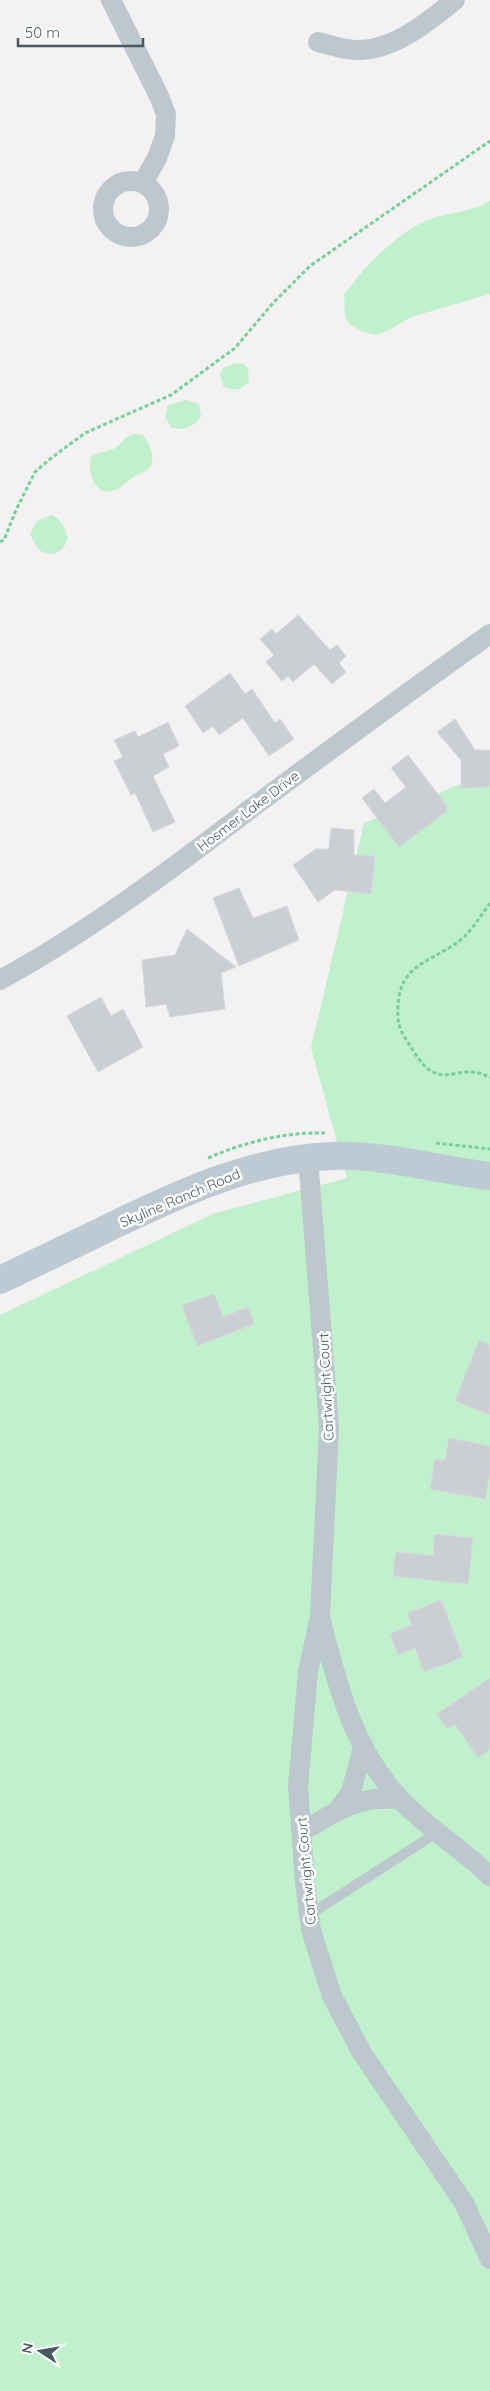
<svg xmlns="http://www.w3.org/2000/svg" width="490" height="2391" font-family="Quicksand,sans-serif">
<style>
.green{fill:#c0f1cc}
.building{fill:#cbcfd4;stroke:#d5d8dd}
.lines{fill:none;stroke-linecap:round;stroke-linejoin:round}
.path{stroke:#77d098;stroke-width:3;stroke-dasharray:4 2.5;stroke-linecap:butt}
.lane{stroke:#bcc8ce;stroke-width:10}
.street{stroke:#bcc8ce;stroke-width:20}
.secondary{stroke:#bdcad3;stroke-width:28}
.labels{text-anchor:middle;stroke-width:5;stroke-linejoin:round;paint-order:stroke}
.street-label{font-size:14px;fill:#48585f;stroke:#fff}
</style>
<rect width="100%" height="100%" fill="#f3f1f1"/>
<!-- green -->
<path class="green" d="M490,201V294L411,317L391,329L377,335L364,332L349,324L345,314L344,295C362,269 400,229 431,219C449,212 473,212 490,201Z
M236,363L244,364L248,368L249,382C240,390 234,392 223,386L220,373L223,368Z
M186,400L199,404L201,417C193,427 183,432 171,427L165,417L168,405Z
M136,434L143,435C150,444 155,456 151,466C146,472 141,473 135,476C128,480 122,488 115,490C95,499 87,471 91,457C99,451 110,452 117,447C125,440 125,435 136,434Z
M51,515C61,517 64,529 68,537C65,552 51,560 38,549L30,534L37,521Z
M490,772V2391H0V1315L215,1213L347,1178L311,1048L364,823Z"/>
<!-- building -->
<path class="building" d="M298,615L330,650L337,645L346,656L339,663L346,672L332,684L314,664L293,682L288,676L282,681L266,662L274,655L260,639L272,629L276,634Z
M230,673L245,694L252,689L275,723L280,719L294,739L269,756L243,718L219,735L213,726L203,733L185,706Z
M455,719L475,750H490V787L461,788V760L437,732Z
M168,722L179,746L163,754L169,767L153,776L175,822L153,832L135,793L131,795L114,761L123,757L114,740L135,731L138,737Z
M408,755L447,806V811L399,847L362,798L374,789L385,803L406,787L391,768Z
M331,828L354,830V855L375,856L371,894L335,890L318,902L293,865L316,849H329Z
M239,888L253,918L287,906L299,940L239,966L213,898Z
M187,929L236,967L221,973L225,1009L170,1017L166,1004L146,1007L142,960L175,955Z
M101,997L111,1016L123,1009L143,1047L98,1072L67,1016Z
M214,1294L223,1317L248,1307L254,1324L197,1346L182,1305Z
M479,1340L490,1345V1415L455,1401Z
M449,1438L490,1446V1474L485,1499L430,1489L435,1459L445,1461Z
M435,1534L473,1538L468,1584L393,1576L396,1552L433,1556Z
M441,1600L463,1657L424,1672L415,1648L398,1655L390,1634L412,1625L408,1613Z
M490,1678V1749L478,1758L455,1724L447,1729L437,1714Z"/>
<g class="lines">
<!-- path -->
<path class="path" d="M0,542L4,540L16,510L35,472L50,459L85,433L171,395L235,348L273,303L310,266L490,141
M490,903C482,914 474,927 465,936C437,962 400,960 398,1006C397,1021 399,1029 407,1041C415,1053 423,1070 438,1074C448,1077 461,1071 472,1072C478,1072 484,1075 490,1077
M436,1143L490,1149
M208,1158C245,1142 284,1132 325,1133"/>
<!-- lane -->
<path class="lane" d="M309,1915L438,1832"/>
<!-- street -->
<path class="street" d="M111,0L159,96L166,114L165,136L157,158L143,183
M318,42C330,45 344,50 356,50C393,51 428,22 455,0
M103 209a28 28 0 1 1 56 0a28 28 0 1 1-56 0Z
M0,980C88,932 169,871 249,810C329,751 409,691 490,634
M308,1158L329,1427L320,1617
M338,1810L351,1792L363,1748
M302,1832C323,1819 344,1805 369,1800C379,1798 390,1799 400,1799
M490,1876C462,1849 427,1828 400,1799C352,1748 337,1683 320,1617L308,1672L298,1787L305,1883L311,1930L332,1996L362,2053L464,2203L490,2259"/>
<!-- secondary -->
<path class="secondary" d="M0,1280C39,1261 78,1243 116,1224C185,1191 254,1159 332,1156C384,1154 438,1170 490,1176"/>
</g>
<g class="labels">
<!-- street labels -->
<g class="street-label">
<text transform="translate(248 811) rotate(-37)" y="5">Hosmer Lake Drive</text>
<text transform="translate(180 1198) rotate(-23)" y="5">Skyline Ranch Road</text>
<text transform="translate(326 1387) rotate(-93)" y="5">Cartwright Court</text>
<text transform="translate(306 1871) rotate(-95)" y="5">Cartwright Court</text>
</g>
</g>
<!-- north arrow -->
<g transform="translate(40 2351) rotate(282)" stroke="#ffffff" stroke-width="4" paint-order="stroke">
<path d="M0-4L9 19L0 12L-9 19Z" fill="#48585f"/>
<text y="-8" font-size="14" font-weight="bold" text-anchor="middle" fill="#48585f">N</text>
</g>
<!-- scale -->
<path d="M18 38v8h125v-8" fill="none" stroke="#48585f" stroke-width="2.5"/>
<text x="25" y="38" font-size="15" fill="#48585f" stroke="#ffffff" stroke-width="4" paint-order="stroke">50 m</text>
</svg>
